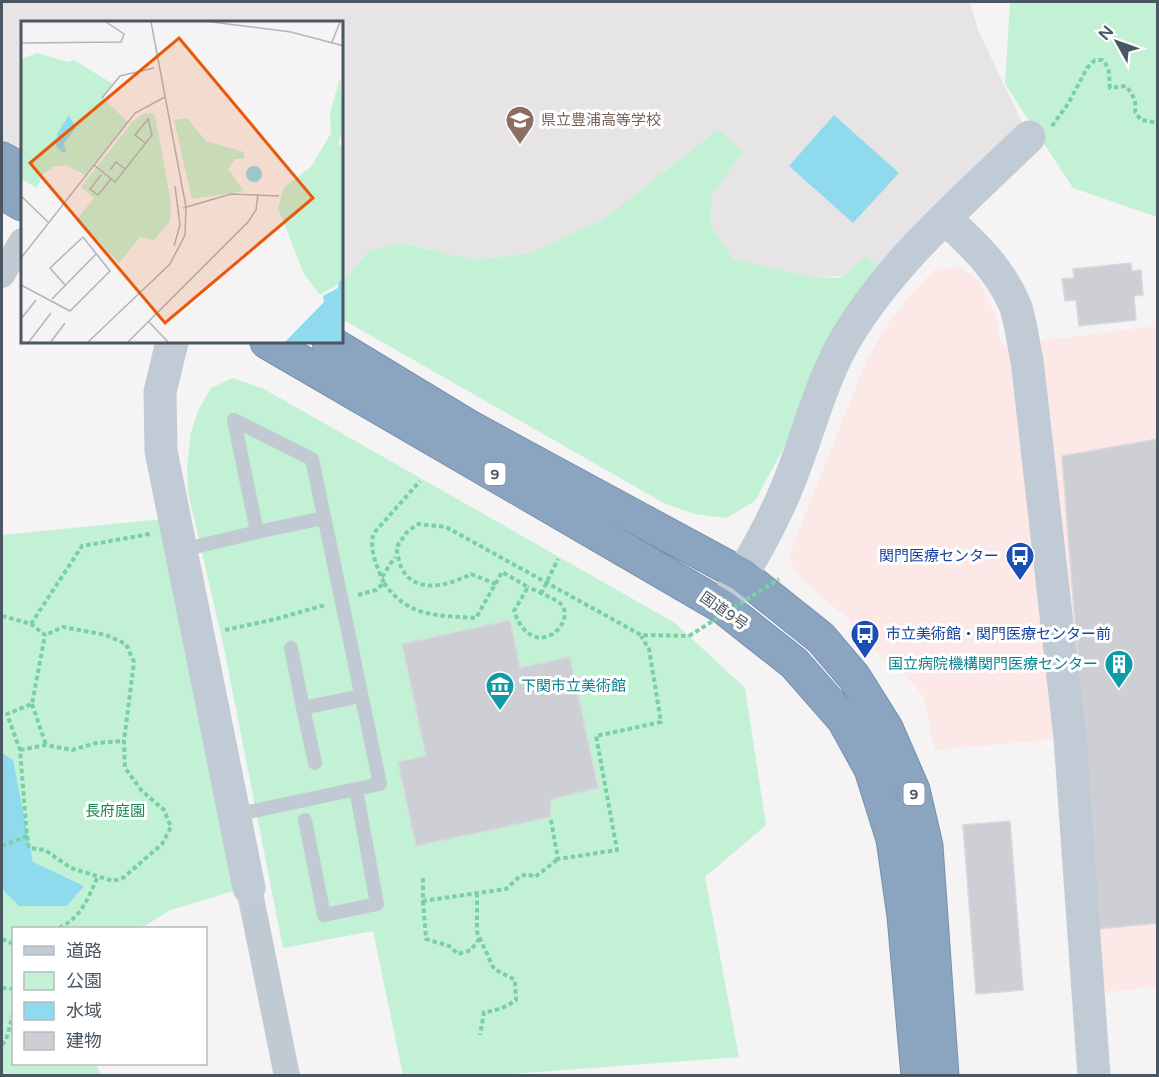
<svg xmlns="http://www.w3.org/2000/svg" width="1159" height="1077" font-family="'Varela Round','Noto Sans JP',sans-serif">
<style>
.education{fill:#e6e4e5}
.medical{fill:#fce8e6}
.green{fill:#c3f1d5}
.water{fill:#90daee}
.building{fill:#cdcfd5;stroke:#d7d9de;stroke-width:1.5}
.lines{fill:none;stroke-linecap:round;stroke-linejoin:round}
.highway-casing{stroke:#7690ad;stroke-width:35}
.path{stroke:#7ad0a6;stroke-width:4;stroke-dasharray:4.5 3;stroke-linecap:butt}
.lane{stroke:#c1cad2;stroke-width:14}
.street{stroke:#c1cad2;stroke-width:26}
.secondary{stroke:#c1cbd6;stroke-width:33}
.highway{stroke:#8ba5c1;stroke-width:33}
.path-bridge{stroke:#7ad0a6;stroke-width:4;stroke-dasharray:4.5 3;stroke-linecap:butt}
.labels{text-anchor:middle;stroke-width:6;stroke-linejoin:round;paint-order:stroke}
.shield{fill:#fff;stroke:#808990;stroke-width:1.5}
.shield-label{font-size:14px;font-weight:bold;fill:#4a5661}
.education-label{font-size:15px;fill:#785e54;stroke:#fff;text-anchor:start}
.transit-label{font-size:15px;fill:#164399;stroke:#fff;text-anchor:end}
.street-label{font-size:15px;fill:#4a5661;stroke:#fff}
.culture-label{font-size:15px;fill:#0d838f;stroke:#fff;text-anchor:end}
.park-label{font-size:15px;fill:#17864f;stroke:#fff}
.inset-road{fill:none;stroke:#b1b4b9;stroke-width:1.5}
.view{fill:#e8590c;fill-opacity:0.15;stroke:#e8590c;stroke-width:3}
.inset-edge{fill:none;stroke:#4a5661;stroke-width:3}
</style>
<rect width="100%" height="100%" fill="#f5f3f3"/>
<!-- education -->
<path class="education" d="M2,2H970L978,30L1029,137L890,275L813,277L733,259L710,225L713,192L742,152L718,129L604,219L530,253L475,260L401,243L369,250L342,283V22H22V170L2,159Z"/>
<!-- medical -->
<path class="medical" d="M960,267L979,281L997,318L1001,346L1157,326V986L1098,994L1081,737L935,750L923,696L907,676L887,664L845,616L802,579L788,558L866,362L886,327L911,294L935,269Z"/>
<!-- green -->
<path class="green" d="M1010,2H1157V217L1073,188L1005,84Z
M718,129L743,152L713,193L710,225L733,259L813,277L841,278L866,256L881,268L755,501L726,518L694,514L664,503L342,319V283L369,250L401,243L475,260L530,253L604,219Z
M233,378L264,389L675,623L745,688L766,825L705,877L739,1057L498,1075H403L373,931L283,948L224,648L188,492L187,467L191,432L198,411L211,388Z
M173,518L246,887L171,910L141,928H14V1064H96L101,1075H2V535Z"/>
<!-- water -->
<path class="water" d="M834,115L899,173L853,223L789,166Z
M2,753L13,760L33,862L84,886L67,906H19L2,889Z"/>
<!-- building -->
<path class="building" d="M1131,263L1132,271L1141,270L1143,295L1134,296L1136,320L1079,326L1076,300L1065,301L1062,279L1074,278L1073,269Z
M1158,439V923L1099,929L1062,456Z
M510,620L520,668L570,657L598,788L551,799L550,817L416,846L398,762L426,756L402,644Z
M1010,821L1023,990L976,994L963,825Z"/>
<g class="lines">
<!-- highway casing -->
<g class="highway-casing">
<path id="highway" d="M2,159L22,170
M2,192L22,204
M267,342L723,607L794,663L844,720L871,769L893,839L904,916L918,1076
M329,342L471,428L742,575L821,638L854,677L886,728L913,790L926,846L942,1076"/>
</g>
<!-- path -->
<path class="path" d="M1052,126L1068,104L1087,68L1095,60H1102C1112,70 1108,75 1110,88L1126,86C1133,95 1137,101 1135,112L1141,120L1158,123
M382,577L395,557
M384,583C409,618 436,615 476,618L502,572L528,587L514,611C533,665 578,623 561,604C559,601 534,590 528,587
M496,584L471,574C450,585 415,596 401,567C399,562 398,554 396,548L407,532L418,524L446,527L641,635L689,636
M541,594L558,559
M358,595L376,590L384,583C378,569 368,549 374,533L420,481
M2,616L31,624L82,546L150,534
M225,630L276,619L325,605
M32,704L46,745
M20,750L46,745L72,750L96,743L124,741
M551,820L558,859L617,850L596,736L661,722L649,649L641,636
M27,836L29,848L45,850L71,868L113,881L123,878L162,844L171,827L164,810L142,791L125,768L124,741L134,662L126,644L106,635L63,627L45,635
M2,846L27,836L20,750L7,714L32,704L45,635L31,624
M423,878V901L506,889L519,877L527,874L535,877L558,859
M477,893V932L494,969L515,980L516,1000C506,1007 496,1011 484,1012L480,1035
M423,901L426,939L449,946L458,954L471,950L479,939
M59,928C82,917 88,898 98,876
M2,939L14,944
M2,988L14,989
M2,1045L6,1040L14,1011"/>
<!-- lane -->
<path class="lane" d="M182,550L257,532
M291,648L303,708
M315,763L303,708L361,696
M235,815L380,784L312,459L234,420L257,532L324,518
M305,820L324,915L377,904L356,789"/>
<!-- street -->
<path class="street" d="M2,275L22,241
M249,888L287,1076"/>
<!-- secondary -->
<path class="secondary" d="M945,218C974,245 999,268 1015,305C1021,322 1023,343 1027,360L1070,738L1094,1076
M172,342L160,392L161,451L249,888
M723,607C746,568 770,529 787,487C808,437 820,381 848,335C895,258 965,199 1029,137"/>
<!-- highway -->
<use href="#highway" class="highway"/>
<!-- path-bridge -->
<path class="path-bridge" d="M689,636L779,579"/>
</g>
<!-- icons -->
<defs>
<g id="school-pin" transform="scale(1.5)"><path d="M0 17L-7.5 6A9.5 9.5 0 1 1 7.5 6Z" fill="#8d6e63" stroke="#fff"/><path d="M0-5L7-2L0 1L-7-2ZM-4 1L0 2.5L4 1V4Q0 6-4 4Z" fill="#fff"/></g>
<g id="bus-pin" transform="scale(1.5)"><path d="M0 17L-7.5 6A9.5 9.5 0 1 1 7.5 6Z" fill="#1a4fb4" stroke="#fff"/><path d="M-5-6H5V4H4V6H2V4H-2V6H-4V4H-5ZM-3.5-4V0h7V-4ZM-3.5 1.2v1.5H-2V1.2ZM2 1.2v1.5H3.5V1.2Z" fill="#fff"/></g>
<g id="building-pin" transform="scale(1.5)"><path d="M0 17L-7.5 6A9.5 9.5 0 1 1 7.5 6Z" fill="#0f9aa8" stroke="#fff"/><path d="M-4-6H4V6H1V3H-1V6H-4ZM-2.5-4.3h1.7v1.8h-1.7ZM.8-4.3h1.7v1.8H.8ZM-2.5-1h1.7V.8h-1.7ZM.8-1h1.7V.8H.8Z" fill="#fff"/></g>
<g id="museum-pin" transform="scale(1.5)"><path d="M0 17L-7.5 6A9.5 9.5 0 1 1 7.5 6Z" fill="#0f9aa8" stroke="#fff"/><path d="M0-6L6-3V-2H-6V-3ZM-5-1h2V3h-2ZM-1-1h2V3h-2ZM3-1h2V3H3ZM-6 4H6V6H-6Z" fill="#fff"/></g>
</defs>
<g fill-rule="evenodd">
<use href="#school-pin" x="520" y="120"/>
<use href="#bus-pin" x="1020" y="556"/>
<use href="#bus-pin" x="865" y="634"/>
<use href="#building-pin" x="1119" y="664"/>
<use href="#museum-pin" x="500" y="686"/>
</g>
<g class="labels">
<!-- shield labels -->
<g class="shield">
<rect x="484.5" y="463" width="21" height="22" rx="4.5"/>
<rect x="903.5" y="783" width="21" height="22" rx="4.5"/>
</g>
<g class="shield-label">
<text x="495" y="479">9</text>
<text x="914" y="799">9</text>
</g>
<!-- education labels -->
<g class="education-label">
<text x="541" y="125">県立豊浦高等学校</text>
</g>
<!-- transit labels -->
<g class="transit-label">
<text x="999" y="561">関門医療センター</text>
<text x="886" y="639" text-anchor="start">市立美術館・関門医療センター前</text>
</g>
<!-- street labels -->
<g class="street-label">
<text transform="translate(724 611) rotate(35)" y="5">国道9号</text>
</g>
<!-- culture labels -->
<g class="culture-label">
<text x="1098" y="669">国立病院機構関門医療センター</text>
<text x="521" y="691" text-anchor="start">下関市立美術館</text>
</g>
<!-- park labels -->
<g class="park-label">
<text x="115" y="816">長府庭園</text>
</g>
</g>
<!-- overview -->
<g transform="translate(21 21)">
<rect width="322" height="322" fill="#f5f3f3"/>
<path d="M16,32L47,41L53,39L92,63L82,77L107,101L64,154L45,144L32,146L23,152L16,167L0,158V38ZM319,57L323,107L317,123L323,126L322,260L299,274L283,253L257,187L263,166L290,146L310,112L309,92ZM124,92L133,93L135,99L150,183L149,200L133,219L119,216L98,242L56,198L73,177L60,166L112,100ZM166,97L185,120L223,131V138H214L207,148L223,170L171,178L153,99Z" fill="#c3f1d5"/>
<path d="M48,94L55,107L43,122L45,131H41L35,125L36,113ZM225 153a8 8 0 1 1 16 0a8 8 0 1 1-16 0ZM318,260H322V322H263L303,281L302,275L317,267Z" fill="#90daee"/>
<path class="inset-road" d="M191,1L270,11L323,25M311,21L319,1M0,22L100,21L103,13L85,1M81,77L99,55L133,47M73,144L94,161L131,114L127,98L114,114L124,122M89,149L95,141L104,148M80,154L69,168L77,174L90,158M0,175L27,201M162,187L210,173L258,175M153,225L159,204L154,165M0,237L114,92L144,76M0,264L49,290L89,250L62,216L29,247L44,264M31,278L75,233M0,298L15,279M128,301L148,322M7,322L30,292M29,322L44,302M66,322L149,243L164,214L165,186L130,1M106,322L227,201L235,189L237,173"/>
<path class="view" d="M158,17L292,177L144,302L9,142Z"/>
<rect width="322" height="322" class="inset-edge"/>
</g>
<!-- border -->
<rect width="1159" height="1077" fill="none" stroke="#4a5661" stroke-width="6"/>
<!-- legend -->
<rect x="12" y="927" width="195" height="138" fill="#ffffff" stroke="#b7bbc0" stroke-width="1.5"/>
<rect x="24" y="946" width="30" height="9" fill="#c1cbd6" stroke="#b7bbc0" stroke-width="1.5"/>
<text x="66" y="957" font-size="18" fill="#4a5661">道路</text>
<rect x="24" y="972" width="30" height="18" fill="#c3f1d5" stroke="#b7bbc0" stroke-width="1.5"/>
<text x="66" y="987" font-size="18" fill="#4a5661">公園</text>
<rect x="24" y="1002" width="30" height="18" fill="#90daee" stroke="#b7bbc0" stroke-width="1.5"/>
<text x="66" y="1017" font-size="18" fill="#4a5661">水域</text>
<rect x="24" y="1032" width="30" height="18" fill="#cdcfd5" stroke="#b7bbc0" stroke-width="1.5"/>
<text x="66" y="1047" font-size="18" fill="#4a5661">建物</text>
<!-- north arrow -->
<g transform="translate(1117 42) rotate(310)" stroke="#ffffff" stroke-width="4.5" paint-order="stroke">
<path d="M0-4.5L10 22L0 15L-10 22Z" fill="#4a5661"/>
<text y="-9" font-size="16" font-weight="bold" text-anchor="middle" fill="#4a5661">N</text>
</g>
</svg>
